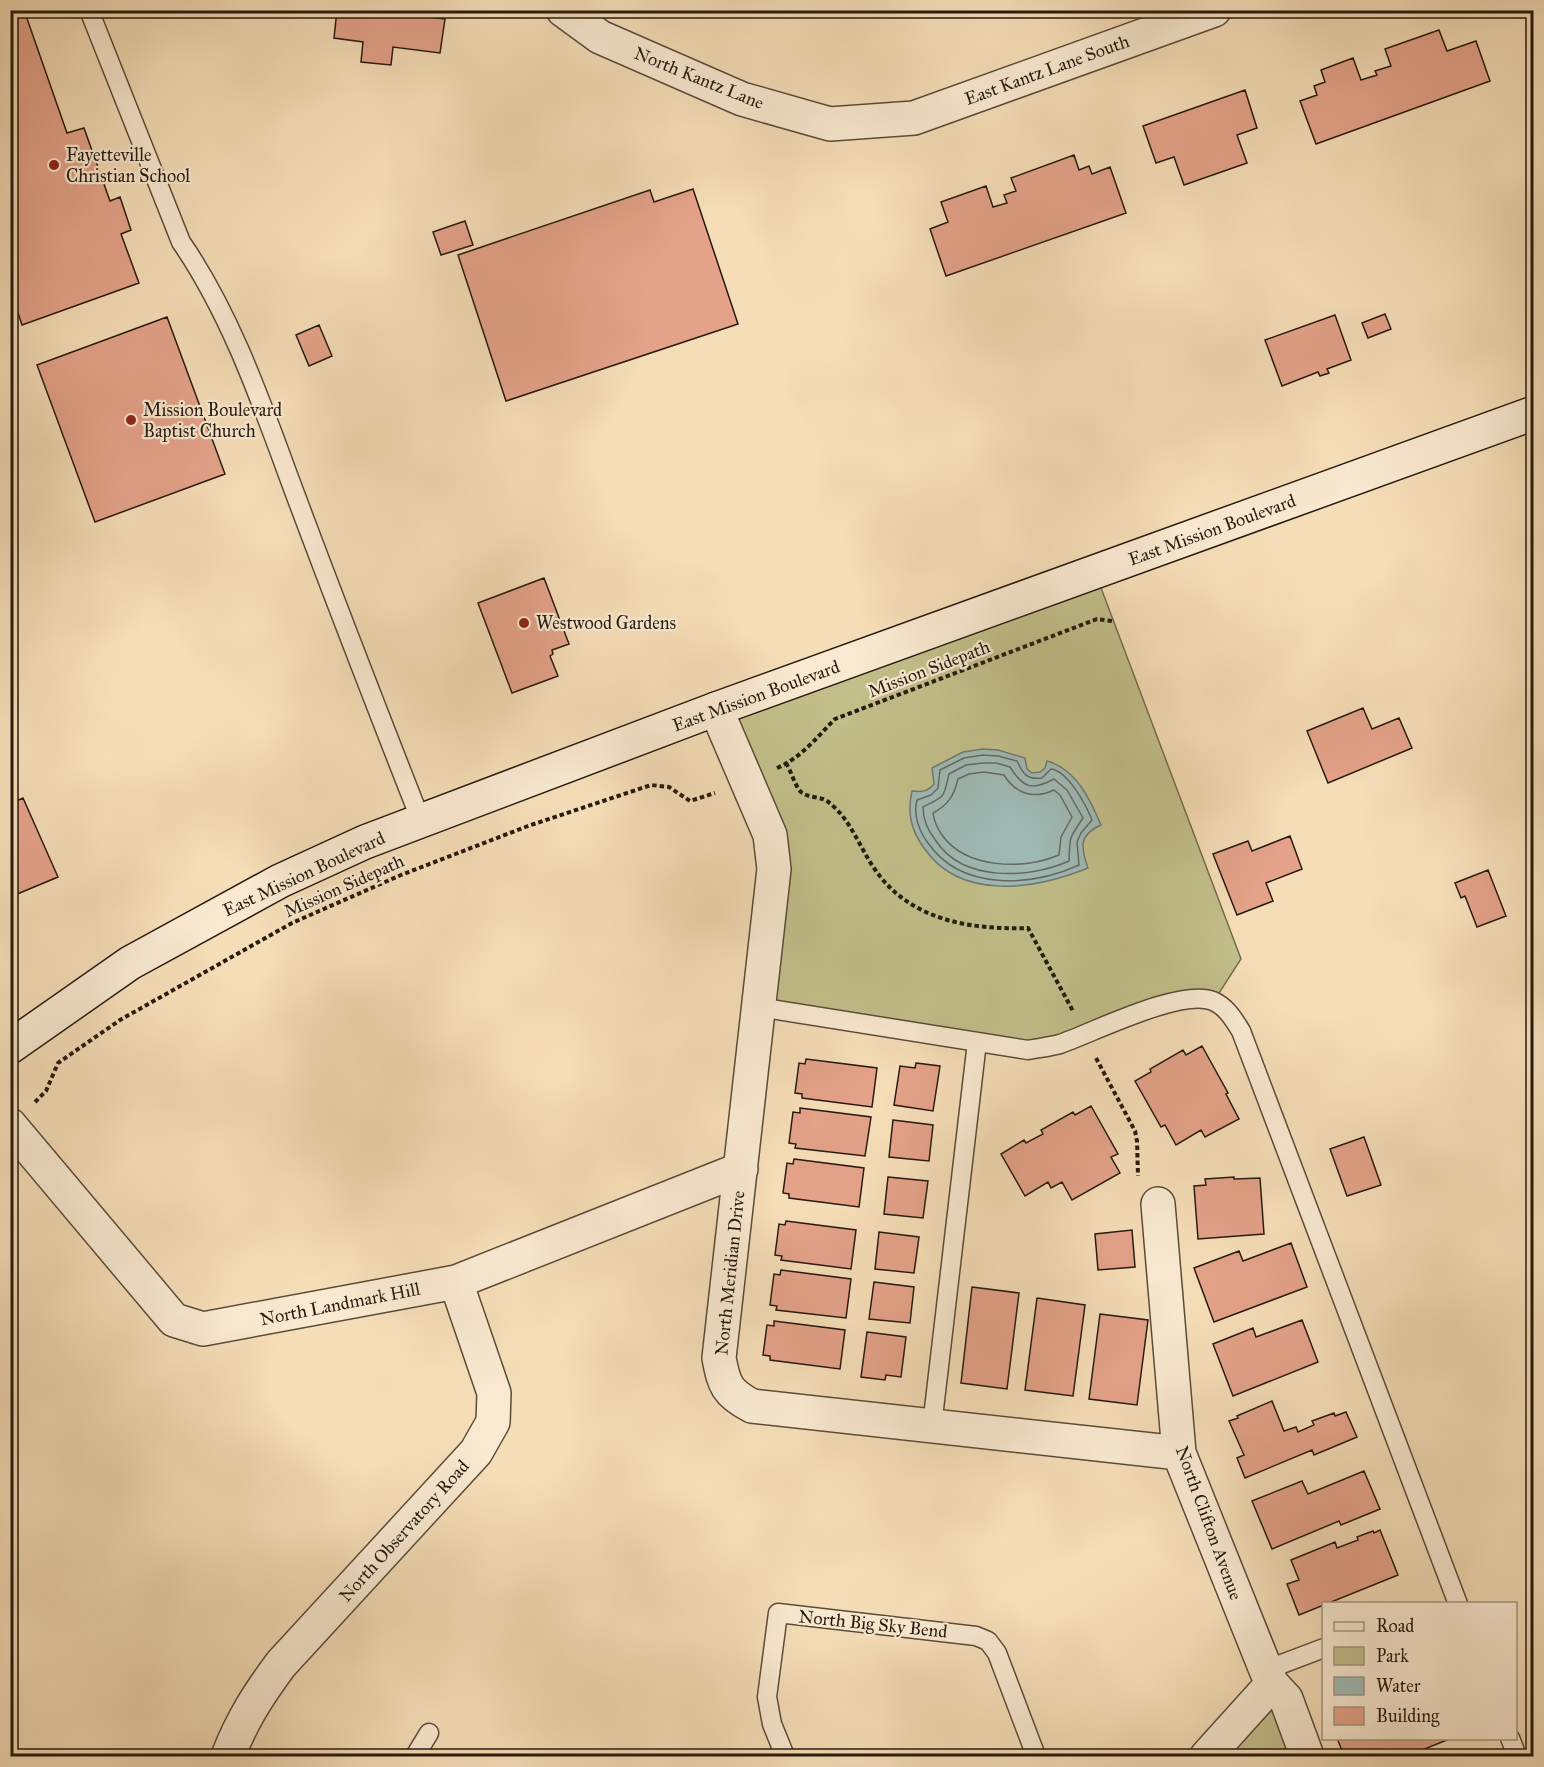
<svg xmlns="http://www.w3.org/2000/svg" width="1544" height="1767" font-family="'IM FELL Great Primer',serif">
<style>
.green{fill:#c2bf8a;stroke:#746c4c;stroke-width:1.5}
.water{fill:#9fbab6;stroke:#6f7a73;stroke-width:1.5}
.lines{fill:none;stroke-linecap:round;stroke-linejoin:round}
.shore{stroke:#636a62;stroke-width:1.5}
.building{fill:#e4a289;stroke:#271a0f;stroke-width:1.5}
.lane-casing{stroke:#5a4b39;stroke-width:21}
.street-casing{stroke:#5a4b39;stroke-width:36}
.secondary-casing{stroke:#271a0f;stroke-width:36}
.path{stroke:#271a0f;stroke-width:4;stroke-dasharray:4.5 3;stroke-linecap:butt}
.lane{stroke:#f8e9d0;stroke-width:18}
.street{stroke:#f8e9d0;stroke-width:33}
.secondary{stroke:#f8e9d0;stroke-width:33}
.poi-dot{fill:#8f2418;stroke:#f8e9d0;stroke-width:2}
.labels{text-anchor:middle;stroke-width:4.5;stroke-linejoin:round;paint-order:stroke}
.street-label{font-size:18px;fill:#271a0f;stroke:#f8e9d0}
.poi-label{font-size:18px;fill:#271a0f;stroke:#f8e9d0;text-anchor:start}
</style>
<rect width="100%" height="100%" fill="#f5ddb7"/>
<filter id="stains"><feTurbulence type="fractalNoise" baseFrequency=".00333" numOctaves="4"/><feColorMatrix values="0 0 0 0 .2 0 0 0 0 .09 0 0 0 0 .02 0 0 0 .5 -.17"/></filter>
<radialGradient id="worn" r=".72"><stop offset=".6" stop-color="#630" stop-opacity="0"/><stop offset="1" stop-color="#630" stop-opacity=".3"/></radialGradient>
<!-- green -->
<path class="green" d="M1095,572L1241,959L1214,1001L1197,997L1028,1050L758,1007L774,869L716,709Z
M1272,1684L1307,1756H1207Z"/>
<!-- water -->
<path class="water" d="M983,749L998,750L1025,758L1027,769L1032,773L1040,772L1045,768L1047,761C1076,769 1090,799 1101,825C1078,835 1081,848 1088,868C1036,889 961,902 924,848C911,830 907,813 912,791C922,792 927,792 934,784L932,768L963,752Z"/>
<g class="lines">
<!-- shore -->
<path class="shore" d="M983,755L998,756L1017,761C1023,774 1027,780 1042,778L1051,769C1068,771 1086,805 1092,820L1081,833L1077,842L1079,865C1031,887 961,891 928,843C919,831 913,815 917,800L931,795L938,788L940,770L964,758Z
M983,763H996L1010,767C1023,788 1032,791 1054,779L1067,790L1083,818C1069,839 1070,835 1069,861C1029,879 963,882 936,841C928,831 923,820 923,807C947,795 943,798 949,774L966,765Z
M984,772L1004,775C1015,793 1033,800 1054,790L1060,795L1072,817L1061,837L1059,855C1023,870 966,869 942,835C937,828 934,821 933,813C948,805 954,796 958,779L969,774Z"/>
</g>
<!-- building -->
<path class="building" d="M10,10H24L67,133L84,128L110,201L120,197L131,230L121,234L139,283L22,325L17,310L10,312Z
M337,10H414L413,15L445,19L440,53L393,47L391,65L361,62L363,42L334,38Z
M1528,10H1534V27Z
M1439,30L1447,51L1476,41L1490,81L1316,144L1300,101L1317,95L1314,86L1325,82L1321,70L1353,58L1361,80L1377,75L1375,71L1391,66L1385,49Z
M1245,90L1257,128L1237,135L1247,163L1184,185L1174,157L1156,163L1143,126Z
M1074,155L1079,170L1089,166L1092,174L1110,167L1126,213L946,276L930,229L948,222L941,202L986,186L993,207L1007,203L1004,195L1016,191L1011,178Z
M693,189L738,324L506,401L458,255L650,190L654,202Z
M465,221L473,245L441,255L433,232Z
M1385,314L1391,329L1368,338L1362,323Z
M1335,315L1351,360L1327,369L1329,373L1320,376L1318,372L1282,386L1265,340Z
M167,317L225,474L95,522L37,365Z
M319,325L332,356L309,366L296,335Z
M544,578L569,644L552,650L553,654L550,656L558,676L512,693L478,603Z
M1363,708L1372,729L1399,718L1412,748L1328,783L1307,731Z
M23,798L58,877L10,897V804Z
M1290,836L1302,869L1266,883L1273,901L1237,915L1213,854L1248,841L1252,851Z
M1488,870L1506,916L1477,927L1465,896L1461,898L1455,883Z
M1202,1046L1228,1093L1226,1094L1239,1119L1205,1137L1201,1130L1176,1145L1165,1125L1161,1127L1135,1081L1151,1072L1150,1069L1183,1050L1186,1055Z
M806,1059L877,1068L872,1107L802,1098V1094L795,1093L799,1063L805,1064Z
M916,1063L940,1066L933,1111L894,1105L900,1066L915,1068Z
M1091,1106L1118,1154L1111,1157L1120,1173L1072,1200L1062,1182L1051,1188L1048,1182L1025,1196L1001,1154L1024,1140L1026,1143L1043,1134L1041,1130L1073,1112L1075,1115Z
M800,1108L871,1117L865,1156L795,1148L796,1144L789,1143L793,1112L800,1113Z
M893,1120L933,1125L929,1161L889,1157Z
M1364,1137L1381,1185L1347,1196L1330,1149Z
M794,1159L864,1168L859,1207L789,1198V1194L783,1193L787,1163L793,1164Z
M888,1177L928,1181L923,1218L884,1214Z
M1234,1177V1179L1260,1178L1264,1234L1198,1239L1194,1186L1206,1185L1205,1179Z
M786,1221L856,1230L851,1269L781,1260L782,1256L775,1255L779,1224L785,1225Z
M1132,1230L1135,1267L1098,1270L1095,1234Z
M879,1232L919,1237L914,1273L875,1269Z
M1291,1243L1307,1287L1214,1322L1194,1268L1239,1251L1243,1261Z
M781,1270L851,1279L846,1318L776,1310L777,1306L770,1305L774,1274L780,1275Z
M874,1282L914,1287L910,1323L869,1319Z
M972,1287L1019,1293L1007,1389L961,1383Z
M1037,1298L1085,1305L1073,1396L1025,1390Z
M1100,1314L1148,1320L1137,1405L1089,1399Z
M1302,1320L1318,1362L1233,1396L1213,1344L1253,1328L1256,1337Z
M774,1321L845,1330L840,1369L770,1360V1356L763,1355L767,1325L774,1326Z
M867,1332L906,1337L901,1377L886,1375L885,1380L861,1377Z
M1272,1401L1284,1431L1296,1427L1298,1432L1314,1425L1312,1421L1334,1413L1335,1416L1346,1412L1357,1437L1314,1455L1312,1450L1245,1478L1237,1458L1244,1455L1229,1421L1238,1418L1237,1416Z
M1364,1471L1380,1509L1341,1525L1339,1521L1272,1549L1252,1501L1302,1481L1308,1494Z
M1380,1530L1398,1575L1299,1615L1287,1584L1299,1580L1291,1560L1335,1542L1337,1548L1358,1540L1357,1537L1373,1531L1374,1533Z
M1337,1738H1452L1407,1756H1344Z"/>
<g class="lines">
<!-- lane casing -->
<g class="lane-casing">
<path id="lane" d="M89,10L181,242C234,319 264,411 297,499C337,606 379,714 421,821
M758,1007L1028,1050C1038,1048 1049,1047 1060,1044C1094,1032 1181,988 1213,1001C1227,1007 1234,1020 1241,1031L1458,1604
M932,1426L977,1042
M1266,1670L1324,1648
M1510,1738L1517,1756
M415,1756L429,1733
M785,1756L772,1724L767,1697L778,1613L976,1636L988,1641L997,1653L1036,1756"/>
</g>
<!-- street casing -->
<g class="street-casing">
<path id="street" d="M563,10L600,37L742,99L830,124L914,118L1214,10
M716,709L770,835L774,869L719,1358C724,1385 727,1393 752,1406L1179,1453
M10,1125L174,1320L203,1329L456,1282L741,1169
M1158,1204L1179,1453L1266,1670L1272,1684L1286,1699L1307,1756
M228,1756C242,1720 258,1695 281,1664L476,1452L493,1422L494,1393L456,1282
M1207,1756L1272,1684"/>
</g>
<!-- secondary casing -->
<g class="secondary-casing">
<path id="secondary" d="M10,1047L130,963L280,881L365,842L716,709L1534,413"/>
</g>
<!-- path -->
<path class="path" d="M786,763C791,771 795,786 801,792C807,797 816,797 823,799C829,801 835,808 840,813C856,832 864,856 879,875C914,921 973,930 1028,928L1073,1011
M777,768C801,758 817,737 835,719L1097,619L1112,621
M1096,1058L1135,1131L1137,1141L1138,1176
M35,1102L46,1091L58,1063L120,1020L292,923L401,875L528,826L651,785L669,787L690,801L715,793"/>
<!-- lane -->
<use href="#lane" class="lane"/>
<!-- street -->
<use href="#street" class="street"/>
<!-- secondary -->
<use href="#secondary" class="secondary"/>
</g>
<!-- markers -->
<g class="poi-dot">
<circle cx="54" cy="165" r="6"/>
<circle cx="131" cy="420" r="6"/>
<circle cx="524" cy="623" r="6"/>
</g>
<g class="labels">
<!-- street labels -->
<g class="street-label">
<text transform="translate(1047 70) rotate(-20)" y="6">East Kantz Lane South</text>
<text transform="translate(699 78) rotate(22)" y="6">North Kantz Lane</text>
<text transform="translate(1212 530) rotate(-20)" y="6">East Mission Boulevard</text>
<text transform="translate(929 669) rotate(-21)" y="6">Mission Sidepath</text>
<text transform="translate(756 696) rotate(-20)" y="6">East Mission Boulevard</text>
<text transform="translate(304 874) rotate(-25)" y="6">East Mission Boulevard</text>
<text transform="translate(344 886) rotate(-24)" y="6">Mission Sidepath</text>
<text transform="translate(730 1273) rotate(-84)" y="6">North Meridian Drive</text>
<text transform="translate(340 1304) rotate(-11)" y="6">North Landmark Hill</text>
<text transform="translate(1209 1523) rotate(70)" y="6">North Clifton Avenue</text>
<text transform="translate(404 1531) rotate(-48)" y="6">North Observatory Road</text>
<text transform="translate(873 1624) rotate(6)" y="6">North Big Sky Bend</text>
</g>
<!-- poi labels -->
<g class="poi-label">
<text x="66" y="161">Fayetteville<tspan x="66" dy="21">Christian School</tspan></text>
<text x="143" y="416">Mission Boulevard<tspan x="143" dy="21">Baptist Church</tspan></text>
<text x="536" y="629">Westwood Gardens</text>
</g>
</g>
<!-- margin -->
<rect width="1544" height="1767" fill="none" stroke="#f5ddb7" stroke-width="36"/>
<rect x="12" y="12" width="1520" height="1743" fill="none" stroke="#271a0f" stroke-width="3"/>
<rect x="18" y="18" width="1508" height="1731" fill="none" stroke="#271a0f" stroke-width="1.5"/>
<!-- legend -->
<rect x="1322" y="1602" width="195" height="138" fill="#f8e9d0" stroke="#a49683" stroke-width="1.5"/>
<rect x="1334" y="1622" width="30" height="9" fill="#f8e9d0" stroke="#a49683" stroke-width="1.5"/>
<text x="1376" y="1632" font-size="18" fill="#271a0f">Road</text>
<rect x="1334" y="1647" width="30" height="18" fill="#c2bf8a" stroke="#a49683" stroke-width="1.5"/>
<text x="1376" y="1662" font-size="18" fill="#271a0f">Park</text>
<rect x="1334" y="1677" width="30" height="18" fill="#9fbab6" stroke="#a49683" stroke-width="1.5"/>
<text x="1376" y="1692" font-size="18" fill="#271a0f">Water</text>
<rect x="1334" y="1707" width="30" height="18" fill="#e4a289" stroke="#a49683" stroke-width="1.5"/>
<text x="1376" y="1722" font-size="18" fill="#271a0f">Building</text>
<rect width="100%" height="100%" filter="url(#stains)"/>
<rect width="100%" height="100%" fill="url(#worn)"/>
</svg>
